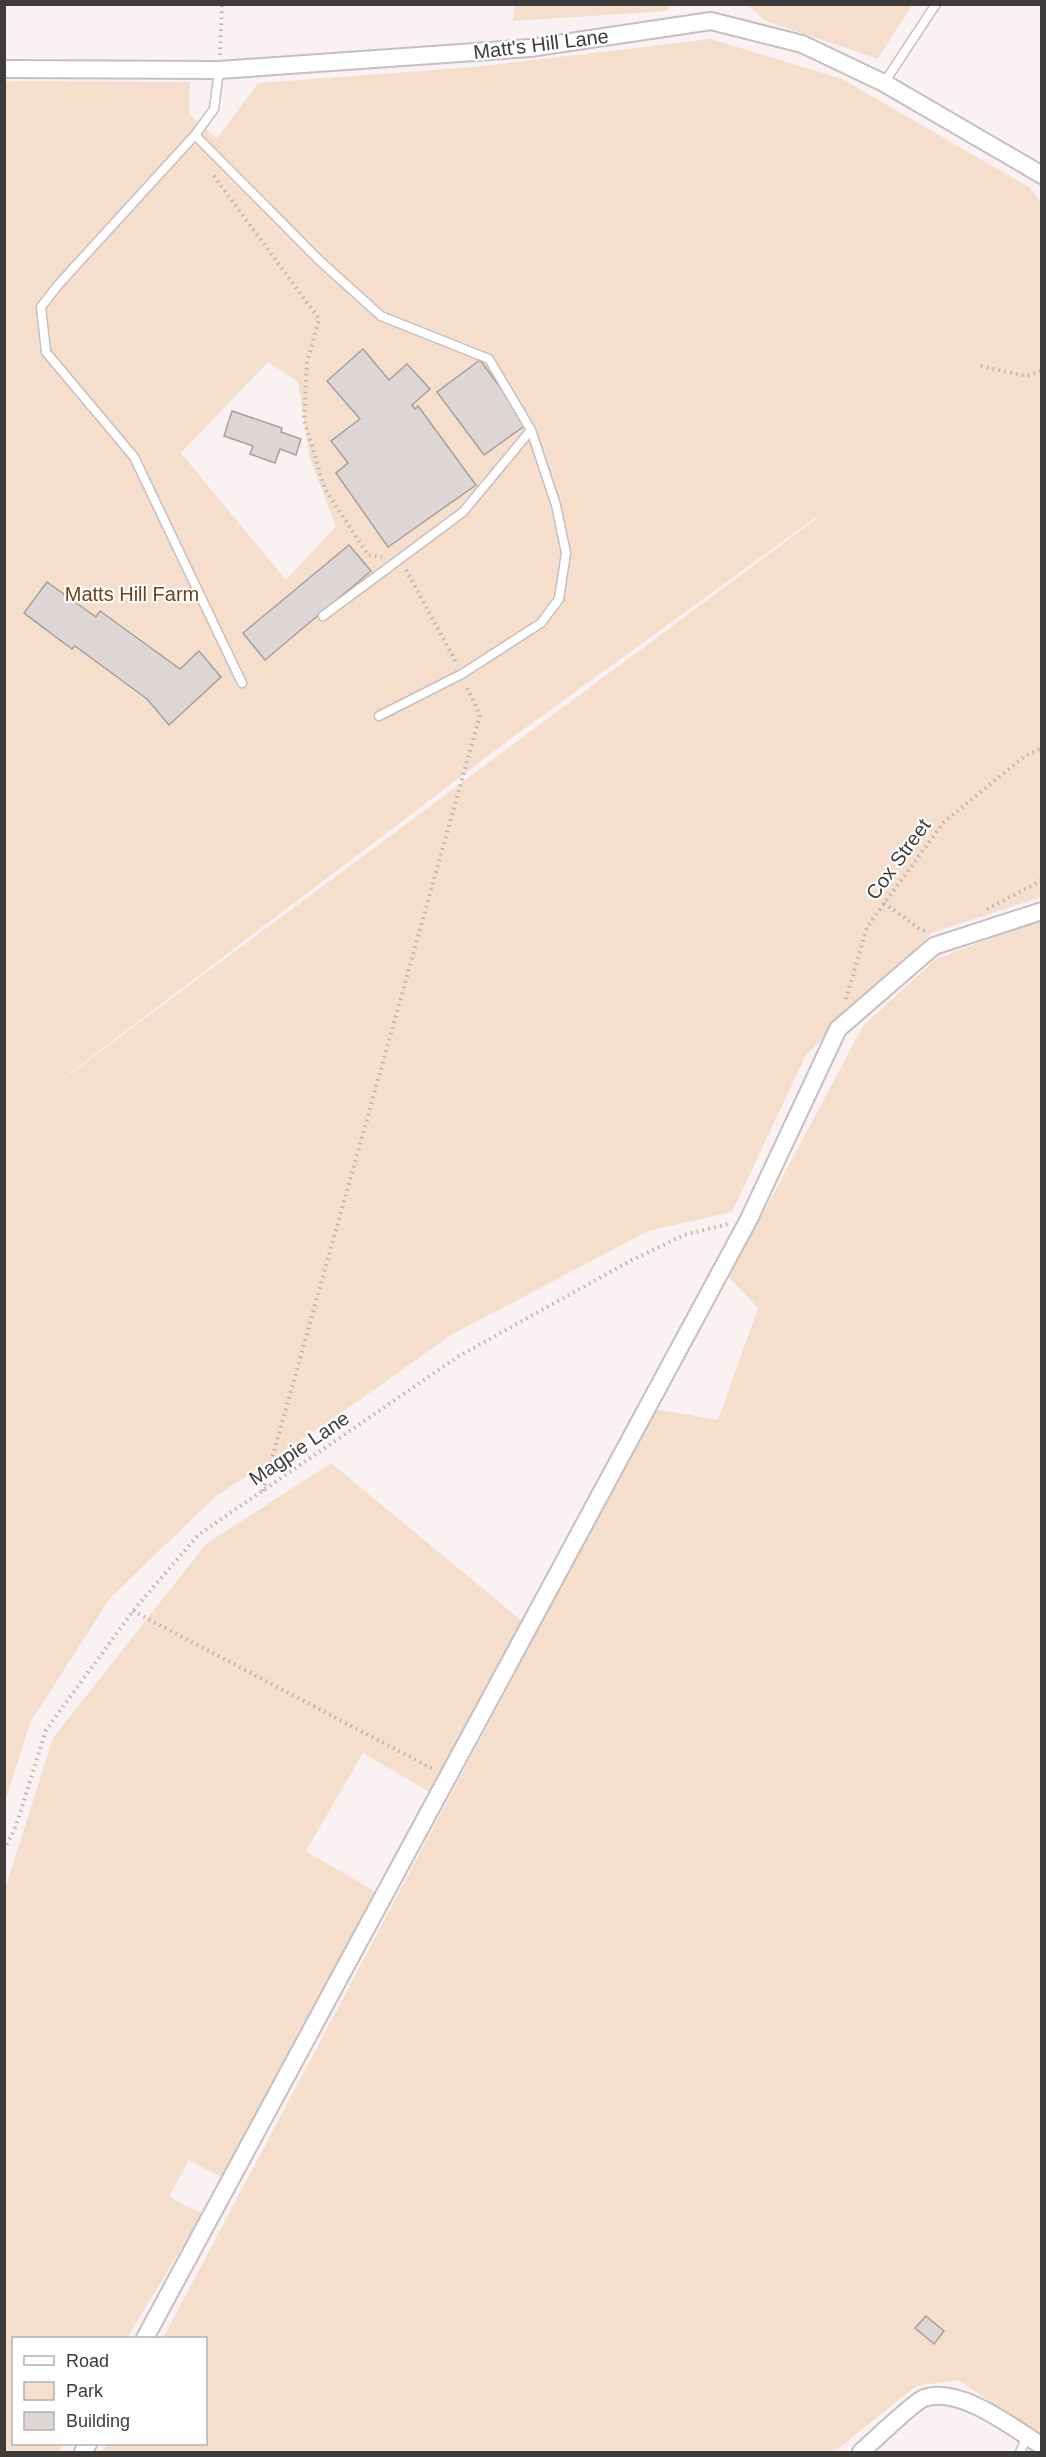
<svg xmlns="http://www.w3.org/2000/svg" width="1046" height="2457" font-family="Helvetica,sans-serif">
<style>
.green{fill:#f6decd;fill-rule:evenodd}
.building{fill:#ded6d4;stroke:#a79f9d;stroke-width:1.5}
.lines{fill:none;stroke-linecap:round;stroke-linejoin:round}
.service-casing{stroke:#c6bebf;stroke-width:11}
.minor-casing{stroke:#c6bebf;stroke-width:20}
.path{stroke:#b8b2b2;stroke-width:4;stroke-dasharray:1.5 4.5;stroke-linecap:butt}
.service{stroke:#fff;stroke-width:8}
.minor{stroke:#fff;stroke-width:16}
.labels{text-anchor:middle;stroke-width:4.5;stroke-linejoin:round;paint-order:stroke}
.street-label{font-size:20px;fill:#3e3b3b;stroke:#fff}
.park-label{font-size:20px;fill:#724114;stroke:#fff}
</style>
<rect width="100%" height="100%" fill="#faf2f2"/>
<!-- green -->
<path class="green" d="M667,4L668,11L513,21L515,5Z
M747,5H912L878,59L766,21Z
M711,39L842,79L1029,187L1042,204L1041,897L932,933L806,1055L732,1212L648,1231L451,1335L340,1414L215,1497L110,1598L30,1723L5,1802V81L190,82L189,114L217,138L258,83L475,67ZM268,362L298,382L310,459L336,526L286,580L181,453ZM815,518L816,519L19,1112L513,737Z
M1041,919V2436L958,2380L916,2386L834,2452H102L107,2444H206V2338H163L655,1409L718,1420L758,1308L727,1275L749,1240L863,1026L936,959Z
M331,1463L522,1621L431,1793L363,1753L306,1851L376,1892L221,2177L189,2160L169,2197L202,2214L127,2338H14V2444H63L58,2452H5V1889L53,1738L206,1544Z"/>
<!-- building -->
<path class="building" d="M363,349L389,380L407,364L430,389L412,405L415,409L418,406L476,485L388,547L336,473L348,463L331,441L360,419L327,381Z
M480,360L527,424L484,455L437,392Z
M232,411L282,428L281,432L301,439L296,455L280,449L275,463L250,454L253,446L224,436Z
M349,545L371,571L265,660L243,633Z
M47,582L96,617L100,611L180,669L199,651L221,677L169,725L147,699L75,646L72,649L24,613Z
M926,2316L944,2331L934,2344L915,2328Z"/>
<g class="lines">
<!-- service casing -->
<g class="service-casing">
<path id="service" d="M219,70L214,109L195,135L58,285L41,307L46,352L134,457L242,683
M884,83L936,4
M195,135L320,261L381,316L489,359L531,430L556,505L566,553L559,599L541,623L462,674L379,716
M323,616L463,512L531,430
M1020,2452L1027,2437"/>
</g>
<!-- minor casing -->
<g class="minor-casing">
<path id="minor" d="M4,69L219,70L530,48L711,21L802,44L884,83L1042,175
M145,2338L749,1219L838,1029L934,946L1042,911
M83,2452L88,2444
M861,2452C871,2443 915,2401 924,2398C960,2386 1012,2427 1042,2446"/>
</g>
<!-- path -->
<path class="path" d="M220,55L222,4
M214,176L319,319L307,363L304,420L325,489L368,555L382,557
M981,366L1026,376L1042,371
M406,570L457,664
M884,903L921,930L925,931
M987,909L1042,880
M846,999L867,927L944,822L1025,756L1042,748
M263,1491L480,715L466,685
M133,1611L435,1770
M4,1850L16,1826L46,1730L133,1611L198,1535L459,1356L630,1261L684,1235L728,1224"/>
<!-- service -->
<use href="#service" class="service"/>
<!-- minor -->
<use href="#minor" class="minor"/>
</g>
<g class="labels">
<!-- street labels -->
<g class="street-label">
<text transform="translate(541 44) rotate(-7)" y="7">Matt's Hill Lane</text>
<text transform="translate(898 859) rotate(-54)" y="7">Cox Street</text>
<text transform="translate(299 1448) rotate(-34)" y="7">Magpie Lane</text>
</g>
<!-- park labels -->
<g class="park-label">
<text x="132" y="601">Matts Hill Farm</text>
</g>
</g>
<!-- border -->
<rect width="1046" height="2457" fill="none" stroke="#3e3b3b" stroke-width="12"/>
<!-- legend -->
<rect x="12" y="2337" width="195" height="108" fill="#ffffff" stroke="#b2b1b1" stroke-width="1.5"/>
<rect x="24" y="2356" width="30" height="9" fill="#ffffff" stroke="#b2b1b1" stroke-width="1.5"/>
<text x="66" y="2367" font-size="18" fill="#3e3b3b">Road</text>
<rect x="24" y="2382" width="30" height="18" fill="#f6decd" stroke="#b2b1b1" stroke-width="1.5"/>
<text x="66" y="2397" font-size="18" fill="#3e3b3b">Park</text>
<rect x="24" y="2412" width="30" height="18" fill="#ded6d4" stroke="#b2b1b1" stroke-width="1.5"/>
<text x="66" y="2427" font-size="18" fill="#3e3b3b">Building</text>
</svg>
